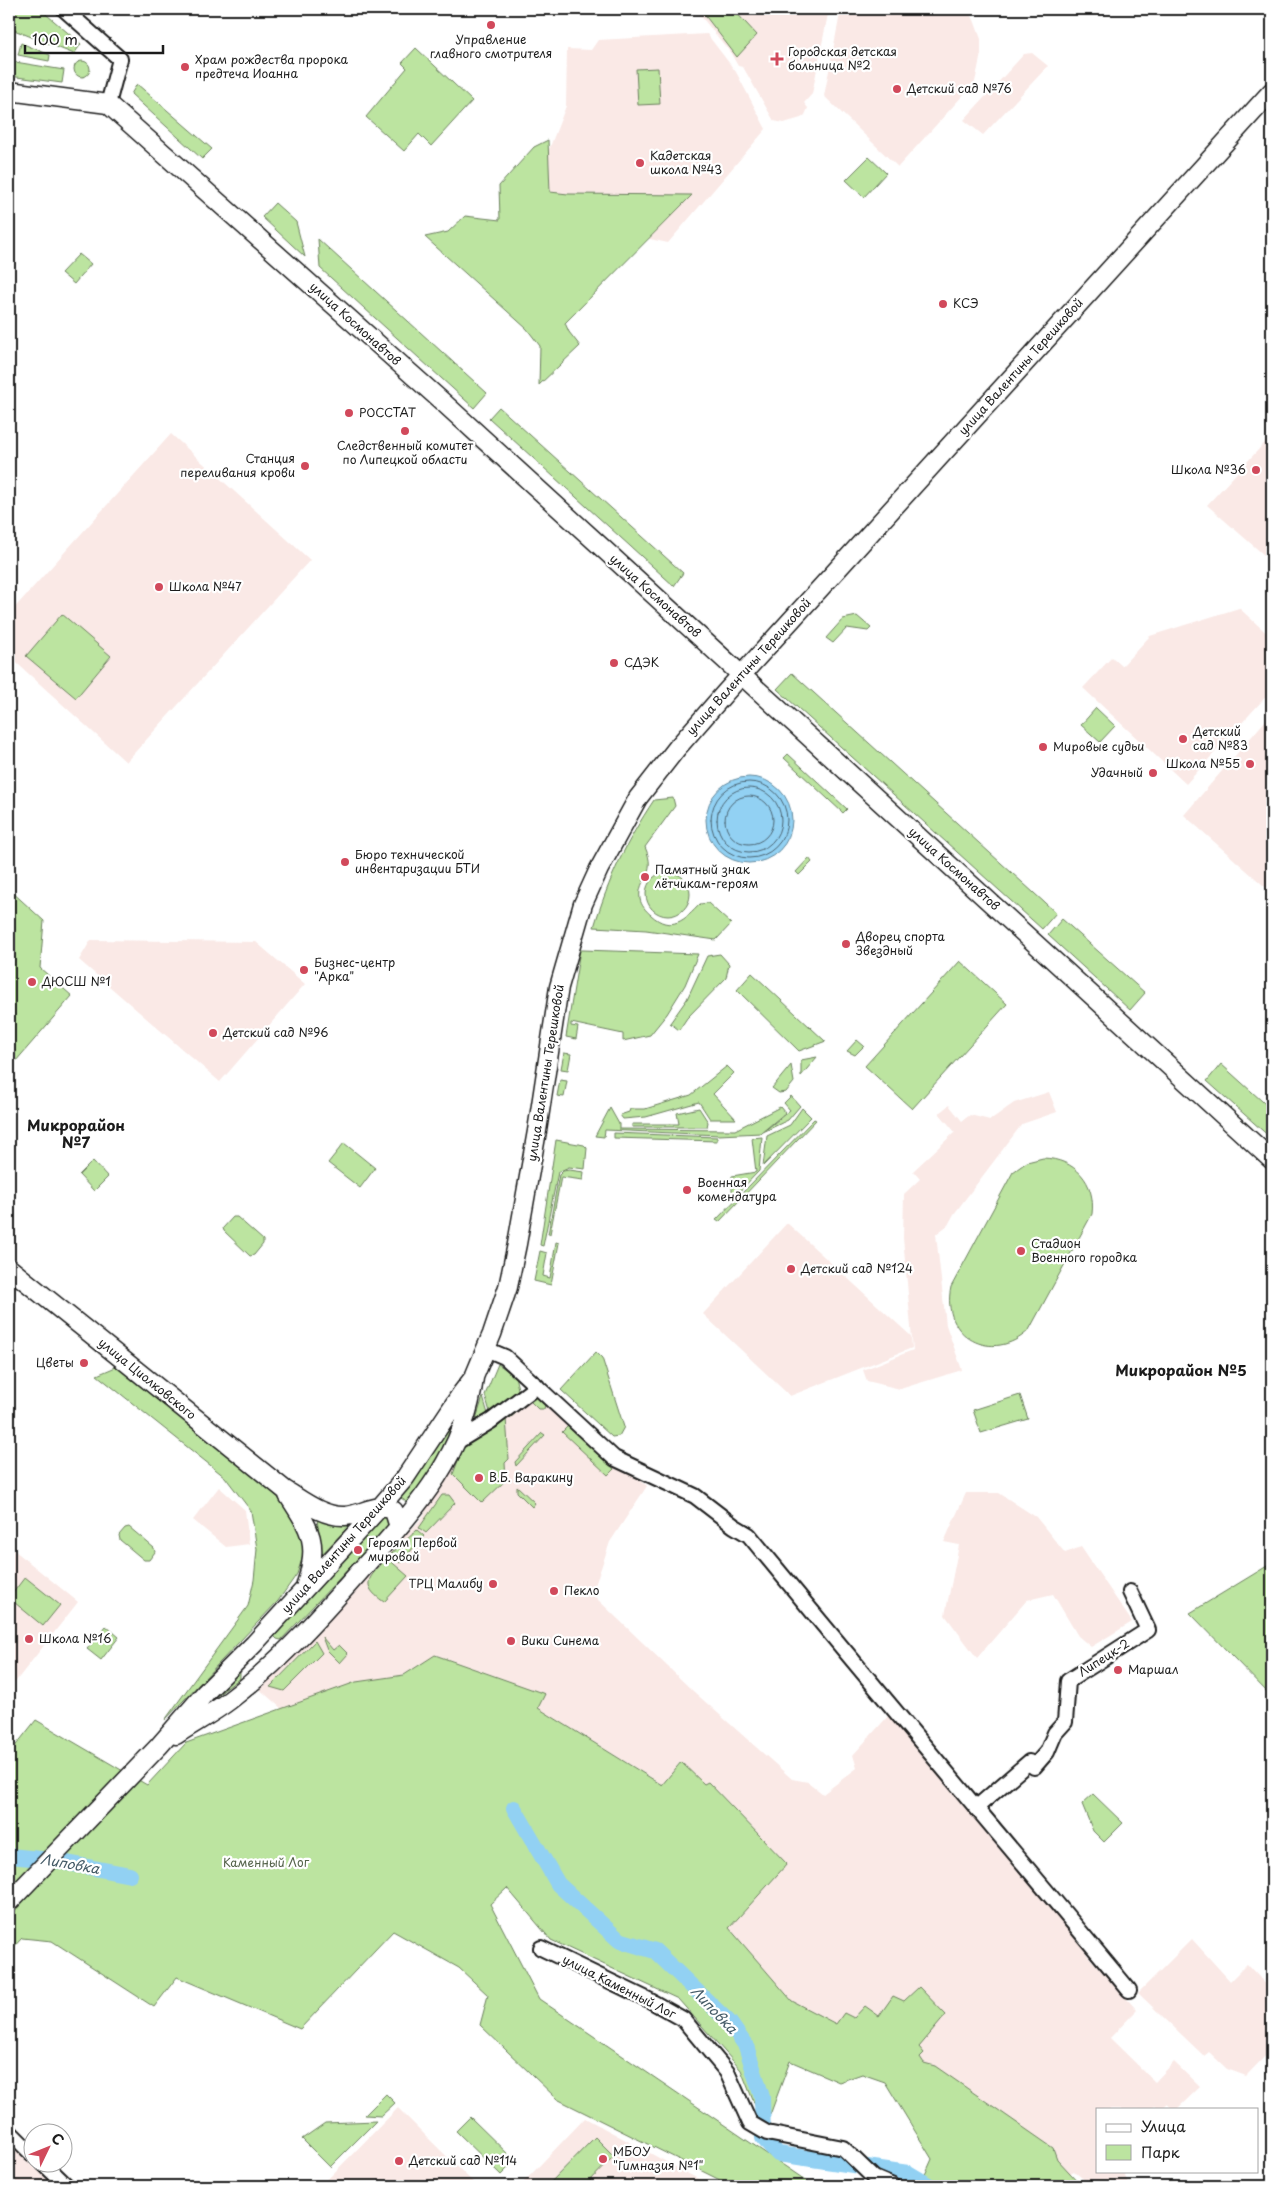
<svg xmlns="http://www.w3.org/2000/svg" width="1281" height="2195" font-family="'Playpen Sans',sans-serif">
<style>
.built{fill:#fae9e6}
.green{fill:#bce4a0;stroke:#6c805e}
.water{fill:#92d1f3;stroke:#63899d}
.lines{fill:none;stroke-linecap:round;stroke-linejoin:round}
.shore{stroke:#4b6472;stroke-width:1}
.river{stroke:#92d1f3;stroke-width:16}
.minor-casing{stroke:#1c1c1c;stroke-width:18}
.major-casing{stroke:#1c1c1c;stroke-width:21}
.minor{stroke:#fff;stroke-width:14}
.major{stroke:#fff;stroke-width:18}
.poi-dot{fill:#d1495b;stroke:#fff;stroke-width:2}
.labels{text-anchor:middle;stroke-width:4.5;stroke-linejoin:round;paint-order:stroke}
.poi-label{font-size:12px;fill:#1c1c1c;stroke:#fff;text-anchor:start}
.street-label{font-size:12px;fill:#1c1c1c;stroke:#fff}
.park-label{font-size:12px;fill:#54624a;stroke:#fff}
.water-label{font-size:14px;font-style:italic;fill:#455b67;stroke:#fff}
.quarter-label{font-size:15px;font-weight:bold;fill:#1c1c1c;stroke:#fff}
</style>
<rect width="100%" height="100%" fill="#fff"/>
<filter id="ink" filterUnits="userSpaceOnUse"><feTurbulence type="fractalNoise" baseFrequency=".02" numOctaves="2"/><feDisplacementMap in="SourceGraphic" scale="10" xChannelSelector="R" yChannelSelector="G"/><feConvolveMatrix kernelMatrix="1 2 1 2 8 2 1 2 1" color-interpolation-filters="sRGB"/></filter>
<g filter="url(#ink)">
<!-- built -->
<path class="built" d="M695,9H829L812,94L804,103L808,108L805,115L801,118L784,123L774,121L743,67L738,66L730,52Z
M841,9H965L974,20L981,39V54L975,82L898,167L824,96Z
M707,34L736,72L766,129L668,243L613,231L530,198L566,106L567,49L591,50L598,40Z
M1032,53L1048,66L983,135L964,120L1024,54Z
M171,434L310,560L126,762L9,656V614Z
M1272,435V562L1207,505Z
M1239,608L1272,638V690L1186,784L1083,688L1112,657L1122,666L1150,636Z
M1272,713V893L1184,815Z
M91,940L256,942L305,984L220,1082L79,960Z
M1049,1092L1057,1112L1022,1124L954,1214L948,1225L936,1234L946,1325L962,1370L900,1389L867,1381L863,1370L913,1350L903,1238L904,1194L920,1179L913,1171L955,1132L939,1113L949,1105L962,1121L970,1115L990,1120L1014,1103Z
M787,1223L911,1336L912,1348L790,1396L703,1314Z
M537,1390L647,1486L610,1542L592,1594L693,1691L792,1779L808,1782L823,1794L857,1768L853,1755L890,1714L1053,1903L1088,1956L1137,2010L1110,2038L1155,2082L1174,2062L1200,2087L1177,2109H1173L1167,2104L1161,2109L1155,2106L1151,2109H1097V2171H1123L1129,2186H1091L1074,2171L1069,2174L1057,2159L1053,2148L935,2066L924,2063L920,2057L918,2047L919,1988L904,2001L879,2016L854,2018L836,2024L792,2001L729,1928L787,1864L708,1782L704,1784L680,1762L663,1785L538,1708L545,1694L436,1655L404,1675L356,1682L282,1709L257,1687L393,1542L406,1535L423,1517L432,1495L460,1445Z
M219,1487L245,1510L249,1544L226,1547L193,1520Z
M966,1493H999L1036,1517L1065,1553L1081,1547L1132,1622L1091,1647L1078,1636L1053,1594L1027,1600L977,1658L945,1615L959,1545L944,1542Z
M9,1546L78,1602L9,1690Z
M1192,1939L1230,1981L1247,1964L1272,1991V2049L1246,2076L1227,2069L1209,2052L1204,2056L1138,1993Z
M398,2108L427,2137L477,2186H321Z
M585,2118L711,2186H520Z
M16,2145L32,2162L60,2186H9V2152Z"/>
<!-- green -->
<path class="green" d="M9,9H40L81,44L74,54L9,28Z
M700,9H733L757,35L737,57Z
M21,43L50,55L49,61L18,55Z
M416,48L472,101L431,146L419,134L404,151L366,117L407,68L402,63Z
M74 69a8 8 0 1 1 16 0a8 8 0 1 1-16 0Z
M9,61L64,70L62,83L9,76Z
M658,68L660,104L638,105L636,69Z
M137,84L212,149L202,159L131,94Z
M548,140L550,192L568,194L692,195L565,323L569,332L580,346L539,385L540,346L527,329L425,237L448,232L465,216L500,220L499,186L534,147Z
M869,157L886,173L864,197L846,180Z
M275,203L296,222L305,257L262,217Z
M318,239L487,393L474,408L320,268Z
M79,254L91,264L74,284L61,273Z
M499,407L683,573L674,586L489,418Z
M62,614L111,656L76,698L26,656Z
M857,616L871,628L868,631L847,628L833,643L826,638L843,619Z
M792,673L1056,913L1042,929L777,689Z
M1096,708L1115,726L1100,742L1081,725Z
M788,754L847,809L843,813L784,758Z
M673,798L675,806L645,847C658,876 637,877 640,899C641,905 646,911 651,915C671,933 685,920 700,904L708,903L731,924L716,940L646,930L594,927C609,878 626,842 654,800Z
M809,858L812,862L799,875L796,872Z
M646 894a22 22 0 1 1 44 0a22 22 0 1 1-44 0Z
M10,890L44,921L40,968L72,996L9,1069Z
M1062,919L1145,993L1130,1010L1048,935Z
M580,950H583L698,954L685,985L667,1014L650,1035L623,1041V1034L571,1023V1026L578,1027L576,1039L566,1037Z
M720,954L729,964L726,978L687,1018L679,1030L670,1023L687,999L707,956Z
M960,961L1007,1004L912,1109L865,1066Z
M752,973L825,1041H826L799,1051L737,990Z
M857,1040L864,1046L855,1055L847,1051Z
M564,1053L571,1054L568,1070L561,1069Z
M817,1057L801,1076V1060Z
M1221,1064L1272,1110V1139L1207,1081Z
M791,1065L794,1082L786,1092L779,1093L772,1088Z
M727,1066L734,1073L713,1094L736,1119H710L699,1102L646,1117L623,1119L620,1115L629,1112L630,1109H645L691,1095Z
M560,1080L567,1081L564,1097L557,1096Z
M791,1096L800,1106L788,1120L763,1132L790,1110L784,1103Z
M780,1107L785,1113L761,1133L719,1135L605,1130L604,1137L595,1136L610,1108L619,1124V1129L735,1130Z
M699,1108L708,1122L707,1127H632V1124H679L677,1113Z
M802,1108L811,1117L763,1166L767,1136L790,1125Z
M814,1119L816,1120L719,1222L716,1220Z
M614,1133L717,1137V1141L614,1138Z
M762,1137L759,1171L732,1199V1176L756,1172L752,1138Z
M556,1140L584,1145L587,1148L585,1169L569,1167L558,1172L543,1246L540,1245Z
M344,1143L375,1168L360,1188L328,1163Z
M1043,1158C1075,1159 1096,1182 1092,1214L1029,1330C993,1365 940,1337 951,1287L1013,1172L1027,1162Z
M93,1161L108,1177L94,1191L79,1175Z
M569,1170L584,1172L583,1180L561,1177L550,1234H548L559,1175L563,1171Z
M233,1217H237L263,1240V1244L254,1255L250,1256L224,1231L223,1228Z
M556,1242L559,1243L551,1285L534,1281L540,1251L547,1253L543,1276L550,1278Z
M596,1352L602,1358L624,1427L619,1436L612,1437L561,1390Z
M498,1364L515,1376L518,1389L505,1403L490,1412L485,1395Z
M118,1366L252,1473L285,1504L298,1518L305,1550L297,1574L278,1601L165,1720L248,1606L254,1580L257,1549L251,1511L225,1477L97,1375Z
M1020,1395L1028,1419L981,1433L973,1410Z
M464,1396L444,1448L409,1506L404,1500L396,1495Z
M483,1397L488,1414L476,1419Z
M532,1397L537,1398L545,1405L544,1409H538L530,1401L510,1418L509,1416Z
M506,1418L509,1459L505,1463L506,1480L482,1503L453,1474L464,1445Z
M568,1426L614,1469L608,1475L562,1432Z
M542,1433L545,1435L516,1466L515,1462Z
M517,1486L535,1503L532,1507L517,1492Z
M442,1495H449L455,1503L426,1533L419,1528Z
M384,1515L392,1521L389,1526L281,1640L277,1639L273,1635Z
M317,1518L354,1521L321,1555Z
M129,1527L154,1548L155,1552L149,1560H144L120,1540L119,1535L125,1528Z
M417,1530L424,1536L400,1563L390,1555Z
M387,1558L408,1576L384,1602C358,1584 370,1577 387,1558Z
M1272,1563V1697L1190,1613Z
M25,1577L60,1605L43,1626L9,1598Z
M106,1626L119,1637L101,1660L87,1649Z
M322,1637L333,1650L339,1645L348,1654L340,1663L327,1650Z
M315,1641L322,1653L284,1691L270,1687Z
M435,1655L545,1694L538,1708L662,1785L681,1762L704,1784L708,1782L787,1864L729,1928L792,2001L836,2024L844,2013L854,2018L865,2006L879,2016L893,1996L904,2001L919,1987L946,2015L919,2047L924,2053L920,2057L924,2063L935,2066L1053,2148L1057,2159L1082,2186H920L932,2159L885,2082L862,2074L839,2082L790,2061L770,2115L760,2118L741,2070L678,1999L551,1940L507,1888L490,1904L539,1999L814,2186H732L557,2099L480,2025L488,1995L459,1968L393,1931L300,2029L177,1977L154,2007L52,1941L22,1938L9,1952V1754L36,1720L147,1785L186,1743L356,1682L404,1675Z
M240,1661V1678L189,1717Z
M1093,1794L1123,1823L1104,1842L1093,1831L1082,1804Z
M386,2094L395,2103L381,2116L365,2115Z
M470,2117L515,2161L501,2175L456,2131Z
M376,2121L330,2167L302,2139L325,2123Z
M595,2137L614,2156L585,2186H547Z"/>
<!-- water -->
<path class="water" d="M706 820a43 43 0 1 1 86 0a43 43 0 1 1-86 0Z"/>
<g class="lines">
<!-- shore -->
<path class="shore" d="M711 820a38 38 0 1 1 76 0a38 38 0 1 1-76 0Z
M717 820a32 32 0 1 1 64 0a32 32 0 1 1-64 0Z
M725 820a24 24 0 1 1 48 0a24 24 0 1 1-48 0Z"/>
<!-- river -->
<path class="river" d="M514,1808L558,1884L619,1940L655,1951L730,2023L746,2046L762,2097L763,2138L778,2154L908,2173L930,2186
M9,1856L52,1860L130,1875"/>
<!-- minor casing -->
<g class="minor-casing">
<path id="minor" d="M64,9L120,59L108,104
M486,1349L505,1357L614,1458L695,1496L734,1526L749,1535C874,1688 1003,1838 1129,1990
M455,1443L491,1421L537,1386
M977,1807L1029,1762L1034,1767L1047,1752L1055,1733L1065,1722L1068,1681L1148,1630L1130,1592
M541,1948L649,2000L683,2019L727,2072L750,2123L767,2133L843,2148L874,2178L893,2186
M9,2131L32,2154
M42,2162L67,2186"/>
</g>
<!-- major casing -->
<g class="major-casing">
<path id="major" d="M9,91L108,104L445,404L1272,1160
M9,1268L285,1490C303,1501 323,1517 345,1516C362,1515 378,1501 394,1511L399,1527
M288,1495C310,1529 320,1543 306,1584
M176,1735C194,1723 213,1713 230,1700C282,1660 326,1610 369,1561C418,1506 465,1454 474,1378
M9,1902L159,1746L206,1692L254,1644L381,1506L405,1478L461,1394L474,1377L492,1334L508,1287L517,1244L537,1131L559,987L583,904L599,869L638,798L677,748L725,693L1272,91"/>
</g>
<!-- minor -->
<use href="#minor" class="minor"/>
<!-- major -->
<use href="#major" class="major"/>
</g>
</g>
<!-- markers -->
<g class="poi-dot">
<circle cx="491" cy="25" r="5"/>
<path d="M774.5 51.5h5v5h5v5h-5v5h-5v-5h-5v-5h5z"/>
<circle cx="185" cy="67" r="5"/>
<circle cx="897" cy="89" r="5"/>
<circle cx="640" cy="163" r="5"/>
<circle cx="943" cy="304" r="5"/>
<circle cx="349" cy="413" r="5"/>
<circle cx="405" cy="431" r="5"/>
<circle cx="305" cy="466" r="5"/>
<circle cx="1256" cy="470" r="5"/>
<circle cx="159" cy="587" r="5"/>
<circle cx="614" cy="663" r="5"/>
<circle cx="1183" cy="739" r="5"/>
<circle cx="1043" cy="747" r="5"/>
<circle cx="1250" cy="764" r="5"/>
<circle cx="1153" cy="773" r="5"/>
<circle cx="345" cy="862" r="5"/>
<circle cx="645" cy="877" r="5"/>
<circle cx="846" cy="944" r="5"/>
<circle cx="304" cy="970" r="5"/>
<circle cx="32" cy="982" r="5"/>
<circle cx="213" cy="1033" r="5"/>
<circle cx="687" cy="1190" r="5"/>
<circle cx="1021" cy="1251" r="5"/>
<circle cx="791" cy="1269" r="5"/>
<circle cx="84" cy="1363" r="5"/>
<circle cx="479" cy="1478" r="5"/>
<circle cx="358" cy="1550" r="5"/>
<circle cx="493" cy="1584" r="5"/>
<circle cx="554" cy="1591" r="5"/>
<circle cx="29" cy="1639" r="5"/>
<circle cx="511" cy="1641" r="5"/>
<circle cx="1118" cy="1670" r="5"/>
<circle cx="603" cy="2159" r="5"/>
<circle cx="399" cy="2161" r="5"/>
</g>
<g class="labels">
<!-- poi labels -->
<g class="poi-label">
<text x="491" y="44" text-anchor="middle">Управление<tspan x="491" dy="14">главного смотрителя</tspan></text>
<text x="788" y="56">Городская детская<tspan x="788" dy="14">больница №2</tspan></text>
<text x="195" y="64">Храм рождества пророка<tspan x="195" dy="14">предтеча Иоанна</tspan></text>
<text x="907" y="93">Детский сад №76</text>
<text x="650" y="160">Кадетская<tspan x="650" dy="14">школа №43</tspan></text>
<text x="953" y="308">КСЭ</text>
<text x="359" y="417">РОССТАТ</text>
<text x="405" y="450" text-anchor="middle">Следственный комитет<tspan x="405" dy="14">по Липецкой области</tspan></text>
<text x="295" y="463" text-anchor="end">Станция<tspan x="295" dy="14">переливания крови</tspan></text>
<text x="1246" y="474" text-anchor="end">Школа №36</text>
<text x="169" y="591">Школа №47</text>
<text x="624" y="667">СДЭК</text>
<text x="1193" y="736">Детский<tspan x="1193" dy="14">сад №83</tspan></text>
<text x="1053" y="751">Мировые судьи</text>
<text x="1240" y="768" text-anchor="end">Школа №55</text>
<text x="1143" y="777" text-anchor="end">Удачный</text>
<text x="355" y="859">Бюро технической<tspan x="355" dy="14">инвентаризации БТИ</tspan></text>
<text x="655" y="874">Памятный знак<tspan x="655" dy="14">лётчикам-героям</tspan></text>
<text x="856" y="941">Дворец спорта<tspan x="856" dy="14">Звездный</tspan></text>
<text x="314" y="967">Бизнес-центр<tspan x="314" dy="14">"Арка"</tspan></text>
<text x="42" y="986">ДЮСШ №1</text>
<text x="223" y="1037">Детский сад №96</text>
<text x="697" y="1187">Военная<tspan x="697" dy="14">комендатура</tspan></text>
<text x="1031" y="1248">Стадион<tspan x="1031" dy="14">Военного городка</tspan></text>
<text x="801" y="1273">Детский сад №124</text>
<text x="74" y="1367" text-anchor="end">Цветы</text>
<text x="489" y="1482">В.Б. Варакину</text>
<text x="368" y="1547">Героям Первой<tspan x="368" dy="14">мировой</tspan></text>
<text x="483" y="1588" text-anchor="end">ТРЦ Малибу</text>
<text x="564" y="1595">Пекло</text>
<text x="39" y="1643">Школа №16</text>
<text x="521" y="1645">Вики Синема</text>
<text x="1128" y="1674">Маршал</text>
<text x="613" y="2156">МБОУ<tspan x="613" dy="14">"Гимназия №1"</tspan></text>
<text x="409" y="2165">Детский сад №114</text>
</g>
<!-- street labels -->
<g class="street-label">
<text transform="translate(355 324) rotate(42)" y="4">улица Космонавтов</text>
<text transform="translate(1021 367) rotate(-48)" y="4">улица Валентины Терешковой</text>
<text transform="translate(655 596) rotate(42)" y="4">улица Космонавтов</text>
<text transform="translate(749 667) rotate(-48)" y="4">улица Валентины Терешковой</text>
<text transform="translate(954 869) rotate(42)" y="4">улица Космонавтов</text>
<text transform="translate(546 1073) rotate(-81)" y="4">улица Валентины Терешковой</text>
<text transform="translate(147 1379) rotate(39)" y="4">улица Циолковского</text>
<text transform="translate(344 1545) rotate(-48)" y="4">улица Валентины Терешковой</text>
<text transform="translate(1104 1658) rotate(-33)" y="4">Липецк-2</text>
<text transform="translate(619 1987) rotate(27)" y="4">улица Каменный Лог</text>
</g>
<!-- park labels -->
<g class="park-label">
<text x="266" y="1867">Каменный Лог</text>
</g>
<!-- water labels -->
<g class="water-label">
<text transform="translate(70 1864) rotate(10)" y="5">Липовка</text>
<text transform="translate(714 2010) rotate(46)" y="5">Липовка</text>
</g>
<!-- quarter labels -->
<g class="quarter-label">
<text x="76" y="1131">Микрорайон<tspan x="76" dy="17">№7</tspan></text>
<text x="1181" y="1376">Микрорайон №5</text>
</g>
</g>
<!-- margin -->
<rect width="1281" height="2195" fill="none" stroke="#fff" stroke-width="30"/>
<rect x="15" y="15" width="1251" height="2165" fill="none" stroke="#1c1c1c" stroke-width="2" filter="url(#ink)"/>
<!-- legend -->
<rect x="1096" y="2108" width="162" height="65" fill="#ffffff" stroke="#a4a4a4"/>
<rect x="1106" y="2124" width="25" height="8" fill="#ffffff" stroke="#a4a4a4"/>
<text x="1141" y="2132" font-size="15" fill="#1c1c1c">Улица</text>
<rect x="1106" y="2145" width="25" height="15" fill="#bce4a0" stroke="#a4a4a4"/>
<text x="1141" y="2158" font-size="15" fill="#1c1c1c">Парк</text>
<!-- north arrow -->
<g transform="translate(48 2148) rotate(47)"><circle r="24" fill="#ffffff" stroke="#a4a4a4"/>
<path d="M0-4L9 19L0 12L-9 19Z" fill="#d1495b"/>
<text y="-8" font-size="14" font-weight="bold" text-anchor="middle" fill="#1c1c1c">С</text>
</g>
<!-- scale -->
<path d="M25 45v8h138v-8" fill="none" stroke="#1c1c1c" stroke-width="2.5"/>
<text x="32" y="45" font-size="15" fill="#1c1c1c" stroke="#ffffff" stroke-width="4" paint-order="stroke">100 m</text>
</svg>
